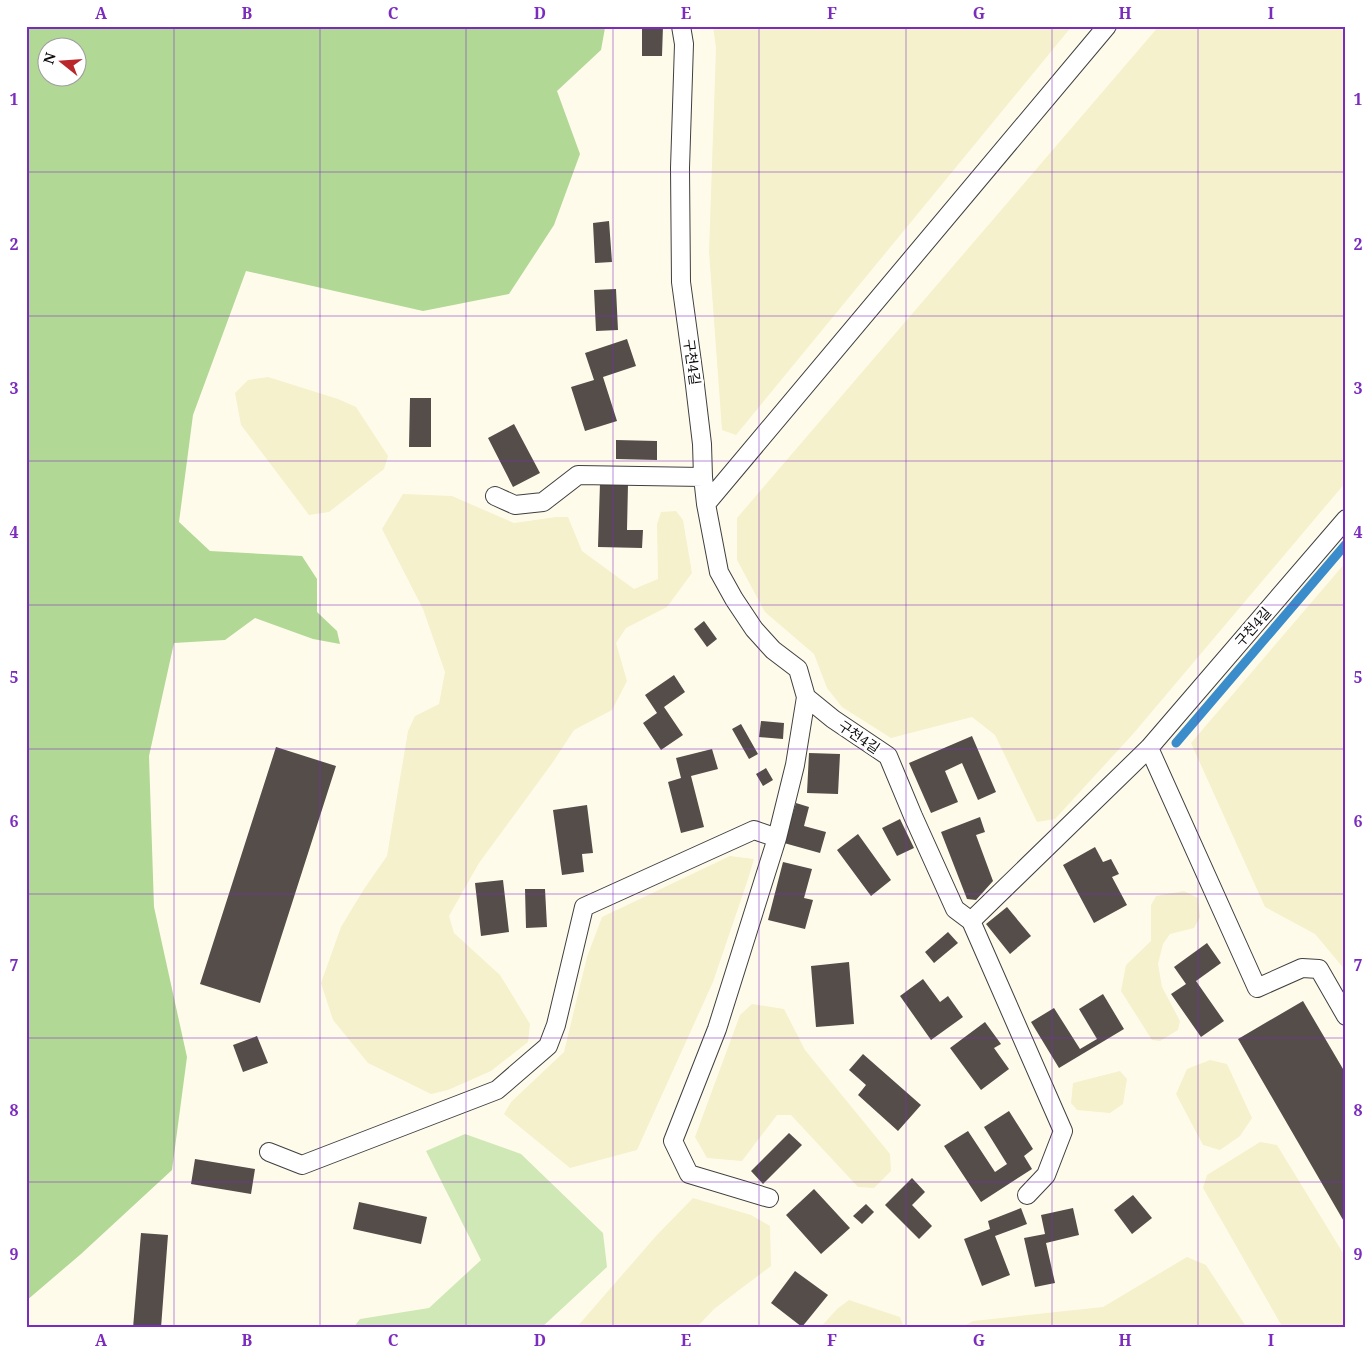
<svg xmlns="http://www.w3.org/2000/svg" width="1372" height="1354" font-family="'Noto Serif','Noto Sans KR',serif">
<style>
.farmland{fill:#f4f1cc}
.green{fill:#cfe8b6}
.forest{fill:#b2d896;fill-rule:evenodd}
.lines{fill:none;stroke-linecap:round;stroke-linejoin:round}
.stream{stroke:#3a8dca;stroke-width:9}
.building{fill:#544d49}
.service-casing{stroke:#3f3f3f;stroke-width:20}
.service{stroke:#fff;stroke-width:18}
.grid{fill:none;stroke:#7b2cbf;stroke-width:1;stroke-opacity:0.55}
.labels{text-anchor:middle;stroke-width:5;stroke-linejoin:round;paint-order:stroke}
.street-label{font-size:14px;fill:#0c0c0c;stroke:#fff}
.neatline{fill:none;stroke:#7b2cbf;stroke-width:2}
.grid-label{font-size:16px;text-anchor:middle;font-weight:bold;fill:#7b2cbf}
</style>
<rect width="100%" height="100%" fill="#fffbeb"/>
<!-- farmland -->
<path class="farmland" d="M713,26H1072L736,435L722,430L709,252L716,48Z
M1159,26H1336L1346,34V482L1133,734L1055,819L1037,822L995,735L972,717L891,738L842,707L827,688L814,654L765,612L737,560V518Z
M268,377L338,399L356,407L388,456L384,469L329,512L309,515L241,425L235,393L248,380Z
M403,494L452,496L514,523L556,517H568L582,551L634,589L658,579L657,524L661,512L676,511L683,520L692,573L667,607L626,628L616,643L627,681L612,710L574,730L553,762L479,863L449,916L454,933L500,975L530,1024L528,1042L491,1071L448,1090L431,1094L368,1063L333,1020L321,983L341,927L364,889L387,856L408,731L415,716L439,704L445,672L423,609L382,529Z
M1346,562V971L1315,934L1265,907L1191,743Z
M730,856L754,859L748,879L713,982L637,1150L570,1168L504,1114L511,1102L564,1052L587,957L602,917Z
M1184,891L1198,898L1200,917L1194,928L1170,934L1163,944L1158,964L1162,987L1180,1021L1178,1030L1160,1041L1152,1040L1121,991L1126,965L1151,941V905L1156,896Z
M752,1004L784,1009L805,1050L890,1154L891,1171L874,1188L858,1187L791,1115H777L742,1161L707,1158L695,1137L740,1015Z
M1210,1060L1227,1064L1252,1118L1240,1136L1220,1150L1203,1145L1176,1094L1187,1069Z
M1120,1071L1127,1079L1123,1104L1110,1113L1077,1110L1071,1103L1073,1083Z
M1260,1142L1277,1145L1346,1258V1328H1283L1203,1188L1207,1175Z
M693,1198L751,1215L770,1226L771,1266L714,1309L696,1328H576L656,1236Z
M1187,1257L1206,1265L1247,1328H961L973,1321L1103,1307Z
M849,1300L900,1317L904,1328H820L837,1309Z"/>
<!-- green -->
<path class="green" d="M465,1134L521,1154L603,1233L607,1267L541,1328H353L360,1319L429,1308L481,1260L426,1151Z"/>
<!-- forest -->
<path class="forest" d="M26,26H603L605,28L601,50L557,91L580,154L554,225L509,294L423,311L246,271L193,415L179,522L210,551L302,556L317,579V612L337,631L340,644L313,639L255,618L225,640L174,643L149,756L154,907L187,1057L172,1170L81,1254L26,1301ZM48,48H78V78H48Z"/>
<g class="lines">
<!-- stream -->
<path class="stream" d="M1176,743L1346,544"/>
</g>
<!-- building -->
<path class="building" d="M642,26H663L662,56H642Z
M609,221L612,262L595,263L593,223Z
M616,289L618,330L596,331L594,290Z
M627,339L636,366L603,377L617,421L585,431L571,387L594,380L585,353Z
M410,398H431V447H409Z
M514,424L540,473L513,487L488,438Z
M616,440L657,441V460L616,459Z
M600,483L628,484L627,530H643L642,548L598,547Z
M704,621L717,639L707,647L694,629Z
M674,675L685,692L664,707L683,735L661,750L643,723L657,713L645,695Z
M761,721L784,723L783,739L759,737Z
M741,724L758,754L749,759L732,729Z
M972,736L996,792L978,800L962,763L945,771L958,802L931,813L909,763Z
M276,747L336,766L260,1003L200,984Z
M712,749L718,769L691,776L704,827L681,833L668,782L681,778L676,758Z
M809,753L840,754L838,794L807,793Z
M766,768L773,780L763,786L756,774Z
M796,803L809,807L804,826L826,832L820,853L784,843Z
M587,805L593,853L582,854L584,872L562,875L553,810Z
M980,817L985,832L976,835L993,881L976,900L967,899L941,832Z
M900,819L914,848L897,856L882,828Z
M858,834L891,880L871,896L837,850Z
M1095,847L1103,862L1111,859L1119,874L1112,877L1127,905L1094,923L1063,865Z
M783,862L812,869L804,898L813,900L805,929L768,920Z
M503,880L509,932L481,936L475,883Z
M525,889H545L547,927L526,928Z
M1007,907L1031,936L1010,954L986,924Z
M948,932L958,943L934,963L925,952Z
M1207,943L1221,963L1196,981L1224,1021L1201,1037L1171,994L1186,984L1174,967Z
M849,962L854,1024L816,1027L811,966Z
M923,979L940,1002L948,996L963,1017L931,1040L900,996Z
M1103,994L1124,1029L1059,1068L1031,1022L1054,1008L1080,1049L1097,1039L1079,1009Z
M1303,1001L1346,1074V1225L1238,1039Z
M985,1022L1001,1044L994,1048L1009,1069L981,1090L950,1048Z
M257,1036L268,1063L243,1072L233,1045Z
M863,1054L921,1105L898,1131L858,1095L866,1085L849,1070Z
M1009,1111L1033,1149L1024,1156L1032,1169L981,1202L944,1146L968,1131L995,1172L1007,1164L984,1127Z
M789,1133L802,1145L763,1184L751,1171Z
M195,1159L255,1169L251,1194L191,1184Z
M912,1178L925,1192L912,1205L932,1226L919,1239L885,1205Z
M814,1189L850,1228L821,1254L786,1215Z
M1133,1195L1152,1218L1132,1234L1114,1210Z
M359,1202L427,1217L421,1244L353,1229Z
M866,1204L874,1212L862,1224L853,1216Z
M1021,1208L1027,1224L995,1236L1010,1275L982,1286L964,1239L990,1229L988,1221Z
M1073,1208L1079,1235L1046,1243L1055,1283L1035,1287L1024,1238L1045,1234L1041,1215Z
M141,1233L168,1235L161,1328H133Z
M795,1271L828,1295L802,1327L771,1303Z"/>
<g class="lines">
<!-- service casing -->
<g class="service-casing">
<path id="service" d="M681,26L684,44L680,168L681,282L694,377L702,444L703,477L706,504L719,572L734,599L754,629L773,650L798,669L806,697L833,719L888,756L913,816L955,909L971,921L1149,748L1346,519
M495,496L515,505L543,502L578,475L703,477
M706,504L1107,26
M1149,748L1257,988L1302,968L1319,969L1346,1016
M971,921L1063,1131L1046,1175L1027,1195
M269,1152L302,1165L497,1090L548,1046L556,1025L584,907L754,830L777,838
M769,1198L689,1174L673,1141L717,1029L777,838L795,765L806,697"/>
</g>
<!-- service -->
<use href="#service" class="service"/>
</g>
<!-- grid -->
<path class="grid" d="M174,26V1328M320,26V1328M466,26V1328M613,26V1328M759,26V1328M906,26V1328M1052,26V1328M1198,26V1328M26,172H1346M26,316H1346M26,461H1346M26,605H1346M26,749H1346M26,894H1346M26,1038H1346M26,1182H1346"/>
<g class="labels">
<!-- street labels -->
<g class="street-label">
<text transform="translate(692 362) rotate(82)" y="5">구천4길</text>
<text transform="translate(1253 627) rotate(-49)" y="5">구천4길</text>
<text transform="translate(859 737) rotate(34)" y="5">구천4길</text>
</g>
</g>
<!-- border -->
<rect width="1372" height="1354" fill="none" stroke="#ffffff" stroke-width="55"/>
<!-- north arrow -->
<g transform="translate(62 62) rotate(287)"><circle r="24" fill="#ffffff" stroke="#9e9e9e"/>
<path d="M0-4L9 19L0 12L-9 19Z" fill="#b9272b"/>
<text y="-8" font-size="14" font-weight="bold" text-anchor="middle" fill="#0c0c0c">N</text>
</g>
<rect x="28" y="28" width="1316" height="1298" class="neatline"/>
<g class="grid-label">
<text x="101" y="19">A</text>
<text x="247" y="19">B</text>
<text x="393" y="19">C</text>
<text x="540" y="19">D</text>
<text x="686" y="19">E</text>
<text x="832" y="19">F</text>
<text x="979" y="19">G</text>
<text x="1125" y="19">H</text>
<text x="1271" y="19">I</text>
<text x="14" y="105">1</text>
<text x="1358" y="105">1</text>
<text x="14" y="250">2</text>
<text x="1358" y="250">2</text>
<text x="14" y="394">3</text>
<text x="1358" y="394">3</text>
<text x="14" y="538">4</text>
<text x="1358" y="538">4</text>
<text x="14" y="683">5</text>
<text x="1358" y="683">5</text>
<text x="14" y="827">6</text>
<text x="1358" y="827">6</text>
<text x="14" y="971">7</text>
<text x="1358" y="971">7</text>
<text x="14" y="1116">8</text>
<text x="1358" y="1116">8</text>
<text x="14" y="1260">9</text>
<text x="1358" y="1260">9</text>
<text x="101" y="1346">A</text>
<text x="247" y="1346">B</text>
<text x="393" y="1346">C</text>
<text x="540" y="1346">D</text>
<text x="686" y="1346">E</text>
<text x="832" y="1346">F</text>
<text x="979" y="1346">G</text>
<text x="1125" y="1346">H</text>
<text x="1271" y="1346">I</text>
</g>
</svg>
